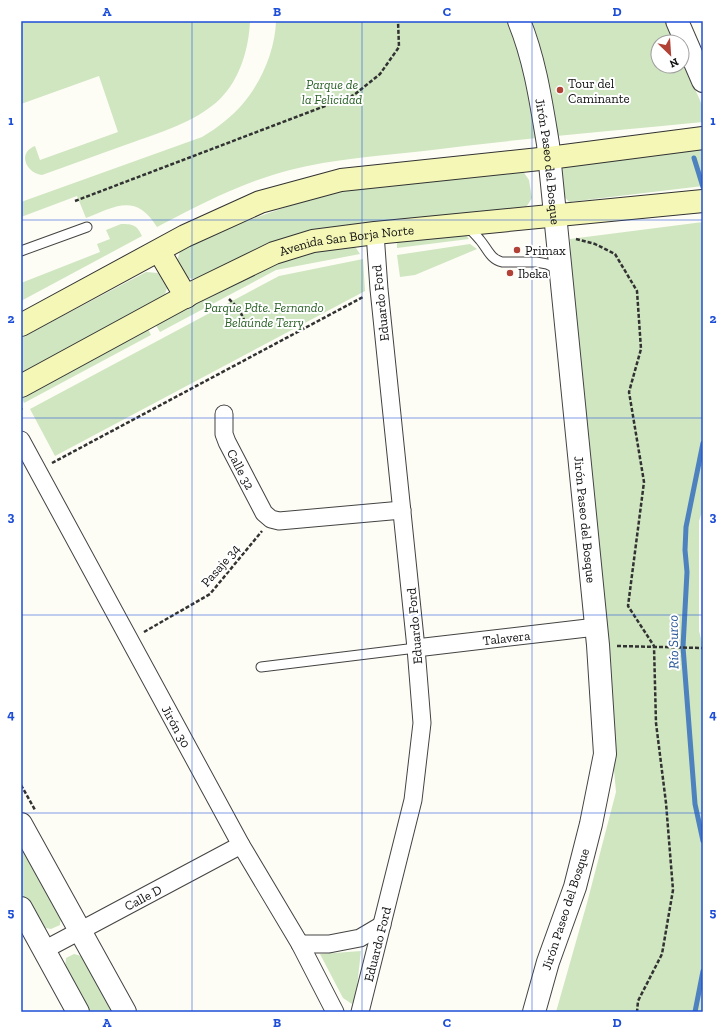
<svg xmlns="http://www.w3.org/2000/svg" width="724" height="1033" font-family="'Zilla Slab',serif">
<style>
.green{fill:#cfe6c1}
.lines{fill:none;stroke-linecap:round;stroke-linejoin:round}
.stream{stroke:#4d82bf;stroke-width:5}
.service-casing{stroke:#434343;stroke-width:11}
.minor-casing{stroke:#434343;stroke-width:19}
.tertiary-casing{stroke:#434343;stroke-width:24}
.secondary-casing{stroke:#323232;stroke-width:24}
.path{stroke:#323232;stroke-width:2.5;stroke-dasharray:4 2;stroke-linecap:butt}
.service{stroke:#fff;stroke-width:9}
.minor{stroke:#fff;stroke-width:17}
.tertiary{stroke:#fff;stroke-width:22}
.secondary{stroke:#f5f7b7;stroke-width:22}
.grid{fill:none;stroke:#1d4ed8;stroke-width:1;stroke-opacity:0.55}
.poi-dot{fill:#b24236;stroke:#fff;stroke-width:1.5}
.labels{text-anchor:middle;stroke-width:4;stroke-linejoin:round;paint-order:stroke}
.poi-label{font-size:13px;fill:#101010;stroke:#fff;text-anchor:start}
.park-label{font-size:13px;font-style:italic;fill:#2b6227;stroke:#fff}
.street-label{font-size:13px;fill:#101010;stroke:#fff}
.water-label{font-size:14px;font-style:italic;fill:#265596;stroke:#fff}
.neatline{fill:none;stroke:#1d4ed8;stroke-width:1.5}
.grid-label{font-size:13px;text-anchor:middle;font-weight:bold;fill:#1d4ed8}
</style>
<rect width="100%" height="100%" fill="#fefdf5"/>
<!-- green -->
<path class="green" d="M21,21H250C249,48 240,79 220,99C196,122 159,133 128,144C99,154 71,165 42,175C26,173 17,153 35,146L40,160L118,132L99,76L21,104Z
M276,21H665L674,42H658V66H682V60L703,107V122C610,131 517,139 424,151C379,156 333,159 290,170C243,182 199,205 157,227C136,193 116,206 86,218L77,196L21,217V202L202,137C210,132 218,127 225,121C254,99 275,57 276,21Z
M703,148V186L569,202L563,195L560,173L565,166Z
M522,170L529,180L532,198L525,209L341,228L197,279L186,278L177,261L180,251L229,227L332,191Z
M703,222V509L699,521V631L703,646V1012H556L587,903L616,792L575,336L570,239Z
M121,224C133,224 137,225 142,236L21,301V283L100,252L97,244L110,239L106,230Z
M465,234L469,239L397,248V241Z
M470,244L477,249L415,275L400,277L397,255Z
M351,245L356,248L360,254L276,270L160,332L154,322L273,259Z
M363,259L365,291L55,456L30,409L279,276Z
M146,272L158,273L167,288L163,300L21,375V338Z
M147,327L151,335L24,403L21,397V394Z
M21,842L61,915L60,925L51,929L40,927L21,893Z
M361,951L356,995L352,1004L343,998L320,954Z
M74,954L85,957L115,1012H89L65,968L66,958Z"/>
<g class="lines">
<!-- stream -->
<path class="stream" d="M694,158L703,187
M703,443L686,527L685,550L687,572L683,647L695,804L703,841
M695,1012L703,971"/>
<!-- service casing -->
<g class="service-casing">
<path id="service" d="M467,226C471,230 476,235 480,240C487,248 490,259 502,262H536L547,264L559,270
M21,251L87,227
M261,667L416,648"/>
</g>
<!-- minor casing -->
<g class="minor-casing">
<g id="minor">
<path id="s1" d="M224,414V434L227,442L264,513L271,519L279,521L402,510"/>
<path id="s2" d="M21,440L241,845L300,944L335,1012"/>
<path id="s3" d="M416,648L596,627"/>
<path d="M300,944H329L360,938L382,925"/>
<path id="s4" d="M44,950L241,845"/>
<path id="s5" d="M360,1012L413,800L422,723L416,648L379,289L375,233"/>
</g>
</g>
<!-- tertiary casing -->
<g class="tertiary-casing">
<g id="tertiary">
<path id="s6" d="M519,21C535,60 541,102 548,144L598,645L605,754L591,824L575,887L548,962L534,1012"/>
<path d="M677,21L703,81"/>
<path d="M21,824L125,1012"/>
<path d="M21,908L78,1012"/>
</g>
</g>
<!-- secondary casing -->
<g class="secondary-casing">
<g id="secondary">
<path d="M159,251L186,297"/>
<path d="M21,325L185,236L260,202L341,180L549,158L703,138"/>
<path id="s7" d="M21,386L192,293L274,253L313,241L375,233L703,201"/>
</g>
</g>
<!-- path -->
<path class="path" d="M75,201L354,95L380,74L399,47L398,21
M576,239L595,244L615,254L637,291L641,349L629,392L644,482L628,606L654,646L656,723L666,803L673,890L662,954L638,1001L637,1012
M229,299L239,309L247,326
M21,409L22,408
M52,463L363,297
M144,632L210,594L262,531
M617,646L703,648
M21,785L35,810"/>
<!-- service -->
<use href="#service" class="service"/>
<!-- minor -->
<use href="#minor" class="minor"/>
<!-- tertiary -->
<use href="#tertiary" class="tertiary"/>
<!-- secondary -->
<use href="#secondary" class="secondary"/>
</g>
<!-- grid -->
<path class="grid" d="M192,21V1012M362,21V1012M532,21V1012M21,220H703M21,418H703M21,615H703M21,813H703"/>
<!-- markers -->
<g class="poi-dot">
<circle cx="560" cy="90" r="4"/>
<circle cx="517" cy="250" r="4"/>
<circle cx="510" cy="273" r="4"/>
</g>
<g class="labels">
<!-- poi labels -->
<g class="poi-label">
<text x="568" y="88">Tour del<tspan x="568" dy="15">Caminante</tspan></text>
<text x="525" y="255">Primax</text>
<text x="518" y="278">Ibeka</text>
</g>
<!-- park labels -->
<g class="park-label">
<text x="332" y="89">Parque de<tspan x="332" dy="15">la Felicidad</tspan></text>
<text x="264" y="312">Parque Pdte. Fernando<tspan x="264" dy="15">Belaúnde Terry</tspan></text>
</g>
<!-- street labels -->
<g class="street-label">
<text dy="5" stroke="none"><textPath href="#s6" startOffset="144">Jirón Paseo del Bosque</textPath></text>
<text dy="5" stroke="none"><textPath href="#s7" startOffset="360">Avenida San Borja Norte</textPath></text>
<text transform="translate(380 303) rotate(-96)" y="5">Eduardo Ford</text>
<text dy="5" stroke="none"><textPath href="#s1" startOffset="59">Calle 32</textPath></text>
<text dy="5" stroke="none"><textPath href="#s6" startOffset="504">Jirón Paseo del Bosque</textPath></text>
<text transform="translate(220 565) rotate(-49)" y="5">Pasaje 34</text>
<text transform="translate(414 626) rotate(-95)" y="5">Eduardo Ford</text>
<text dy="5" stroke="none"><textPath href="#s3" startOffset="91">Talavera</textPath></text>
<text dy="5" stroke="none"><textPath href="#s2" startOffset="326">Jirón 30</textPath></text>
<text dy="5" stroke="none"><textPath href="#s4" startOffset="112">Calle D</textPath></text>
<text transform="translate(565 909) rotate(-72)" y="5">Jirón Paseo del Bosque</text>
<text dy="5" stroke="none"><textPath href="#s5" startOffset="70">Eduardo Ford</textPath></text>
</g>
<!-- water labels -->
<g class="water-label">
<text transform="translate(673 642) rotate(-91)" y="5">Río Surco</text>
</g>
</g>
<!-- border -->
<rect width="724" height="1033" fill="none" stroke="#ffffff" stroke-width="44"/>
<!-- north arrow -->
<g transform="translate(670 54) rotate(155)"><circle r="19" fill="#ffffff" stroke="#9f9f9f"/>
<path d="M0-3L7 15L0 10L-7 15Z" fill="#b24236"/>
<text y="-6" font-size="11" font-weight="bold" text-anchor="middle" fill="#101010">N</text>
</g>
<rect x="22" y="22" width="680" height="989" class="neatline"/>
<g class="grid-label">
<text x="107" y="16">A</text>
<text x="277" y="16">B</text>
<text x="447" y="16">C</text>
<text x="617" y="16">D</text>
<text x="11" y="125">1</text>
<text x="713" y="125">1</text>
<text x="11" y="323">2</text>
<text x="713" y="323">2</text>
<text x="11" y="521">3</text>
<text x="713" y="521">3</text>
<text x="11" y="719">4</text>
<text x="713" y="719">4</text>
<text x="11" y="917">5</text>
<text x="713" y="917">5</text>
<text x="107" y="1027">A</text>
<text x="277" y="1027">B</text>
<text x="447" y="1027">C</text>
<text x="617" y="1027">D</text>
</g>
</svg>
